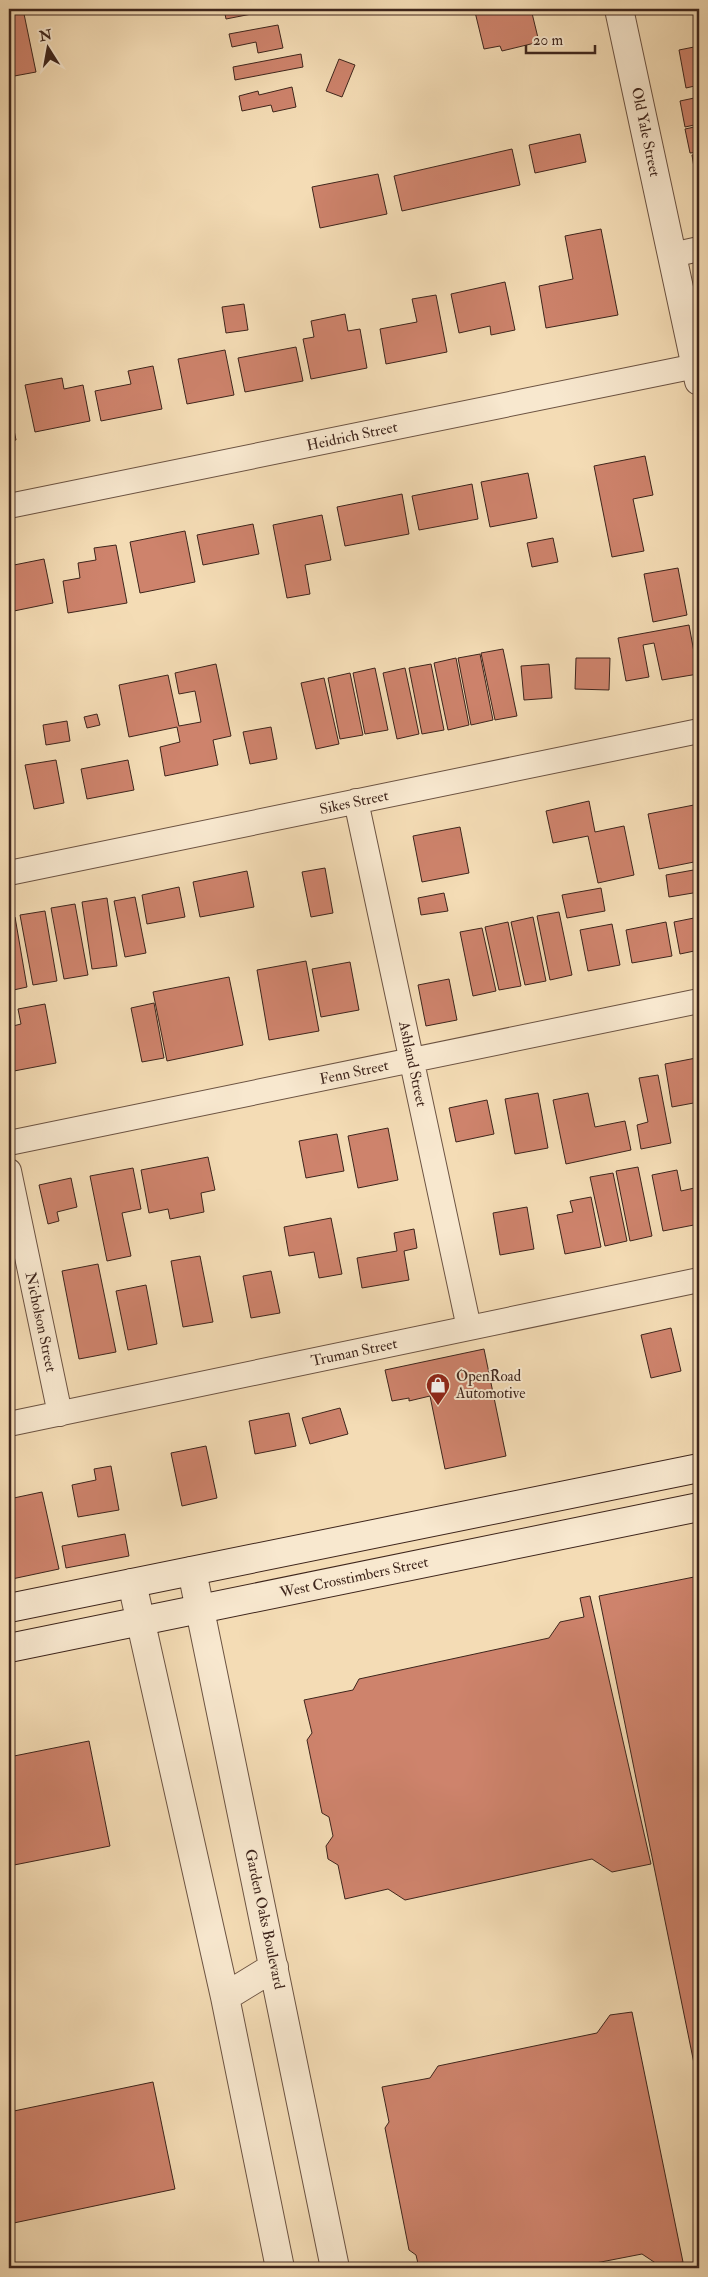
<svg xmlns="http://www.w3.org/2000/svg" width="708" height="2277" font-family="'IM FELL Double Pica',serif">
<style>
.building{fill:#ce836c;stroke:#3e251c}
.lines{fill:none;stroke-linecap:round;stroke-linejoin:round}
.minor-casing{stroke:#6c5342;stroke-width:26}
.tertiary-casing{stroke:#6c5342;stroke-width:30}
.secondary-casing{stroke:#3e251c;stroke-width:30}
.minor{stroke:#f8e8cf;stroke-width:24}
.tertiary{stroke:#f8e8cf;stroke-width:28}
.secondary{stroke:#f8e8cf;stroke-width:28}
.labels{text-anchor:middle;stroke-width:4;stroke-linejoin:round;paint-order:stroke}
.street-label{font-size:15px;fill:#3e251c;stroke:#f8e8cf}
.poi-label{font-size:15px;fill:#3e251c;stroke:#f8e8cf;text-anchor:start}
</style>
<rect width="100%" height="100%" fill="#f4dcb5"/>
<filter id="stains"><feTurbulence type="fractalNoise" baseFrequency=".004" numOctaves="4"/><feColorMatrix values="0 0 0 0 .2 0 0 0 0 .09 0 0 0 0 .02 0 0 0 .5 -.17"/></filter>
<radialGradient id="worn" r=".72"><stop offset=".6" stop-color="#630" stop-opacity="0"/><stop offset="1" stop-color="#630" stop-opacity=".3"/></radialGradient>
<!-- building -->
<path class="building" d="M9,9H23L36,72L9,77Z
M224,9H277L226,19Z
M487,9H531L539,42L502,51L500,46L484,49L475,12Z
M278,25L283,48L258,53L256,42L232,47L229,34Z
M699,46V85L686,88L679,50Z
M301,54L303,67L235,80L233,67Z
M339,59L355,65L342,97L326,91Z
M292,87L296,107L273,112L271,105L242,111L239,96L258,91L259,95Z
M699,97V124L685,127L680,101Z
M699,126V152L690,153L685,129Z
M580,134L586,162L535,173L529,145Z
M512,149L520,185L402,211L394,176Z
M699,154V179L696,180L692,155Z
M378,174L387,214L320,228L312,187Z
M601,229L618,315L546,328L539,286L573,279L565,236Z
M505,282L515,330L491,335L490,326L459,333L451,294Z
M436,295L447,352L386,364L380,329L417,322L412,299Z
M244,304L248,330L226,333L222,307Z
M345,314L348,331L360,329L367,368L311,379L303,339L314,337L311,321Z
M296,347L303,381L245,392L238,358Z
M225,350L234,395L187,404L178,359Z
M153,366L162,409L101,421L95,391L131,384L128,371Z
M62,378L64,389L83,385L90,421L35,432L25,385Z
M9,405L16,440L9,441Z
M645,456L653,495L633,499L644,551L612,557L594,466Z
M528,473L537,518L490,527L481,482Z
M472,484L478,519L419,530L412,496Z
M402,494L409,534L345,546L337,507Z
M322,515L331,560L305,565L310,594L287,598L273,525Z
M253,524L259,554L203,565L197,535Z
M185,531L195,582L140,593L130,542Z
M553,538L558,562L532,567L527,543Z
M116,545L127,603L68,613L63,581L80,578L78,563L96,560L94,548Z
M44,559L53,603L9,612V566Z
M678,568L687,615L653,622L644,574Z
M689,625L698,674L662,680L654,643L643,645L649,677L626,681L618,638Z
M503,649L517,716L495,720L481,653Z
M480,654L493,720L471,725L458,658Z
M456,658L469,725L448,730L434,663Z
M576,658H610L609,690L575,689Z
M216,664L231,736L213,740L218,765L165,776L160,747L180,742L177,727L129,737L119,685L168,675L179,726L201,722L195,691L179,694L175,673Z
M431,664L444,730L422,734L409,668Z
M549,664L552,698L524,700L521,666Z
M375,668L388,730L365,734L353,673Z
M405,668L419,734L397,739L383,673Z
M350,673L363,735L340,739L328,678Z
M324,678L339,744L316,749L301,683Z
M97,714L100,725L87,728L84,717Z
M67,721L70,741L46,745L43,725Z
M271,727L277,759L250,764L243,732Z
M56,760L64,803L34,809L25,765Z
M128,760L134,790L87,799L81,769Z
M9,781L13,806H9Z
M589,801L595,832L624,826L634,875L598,883L588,836L553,843L546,811Z
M699,804V861L659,869L648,814Z
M460,827L469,873L422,882L413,836Z
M325,868L333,913L311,917L302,872Z
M699,869V892L669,897L666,875Z
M247,871L254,907L200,917L193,882Z
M179,887L185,917L147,924L142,895Z
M601,888L605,911L567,918L562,895Z
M444,893L448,911L421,915L418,898Z
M135,897L146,953L125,957L114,901Z
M107,898L117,966L92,969L82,902Z
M75,904L88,975L64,979L51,908Z
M45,911L57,981L33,985L20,915Z
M559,912L572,975L550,980L537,916Z
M15,917L27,987L9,991V918Z
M533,917L546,981L525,985L511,922Z
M699,917V950L680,954L674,922Z
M508,922L521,986L499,990L485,927Z
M666,922L672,956L632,963L626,930Z
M612,924L620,965L588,971L580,930Z
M482,928L496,991L473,996L460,932Z
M306,961L319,1031L269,1040L257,970Z
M350,962L359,1010L321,1017L312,969Z
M229,977L243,1045L167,1061L153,992Z
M449,979L457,1020L426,1026L418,985Z
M154,1003L164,1058L142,1062L131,1008Z
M45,1004L56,1063L14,1071L9,1044V1027L21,1024L18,1009Z
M696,1058L697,1064H699V1102L672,1107L665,1064Z
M658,1075L671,1143L641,1149L637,1125L648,1122L639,1078Z
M538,1093L548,1148L515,1154L505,1099Z
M588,1093L595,1127L625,1121L631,1150L566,1164L553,1100Z
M487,1100L494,1134L456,1142L449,1108Z
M388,1128L398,1180L358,1188L348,1136Z
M337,1134L344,1171L306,1178L299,1141Z
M208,1157L215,1190L201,1193L204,1212L170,1219L168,1209L149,1213L141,1170Z
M638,1167L652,1236L630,1241L616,1171Z
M133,1168L141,1209L122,1213L131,1256L107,1261L90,1176Z
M677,1170L681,1191L699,1187V1224L663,1231L652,1175Z
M613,1173L627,1241L605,1246L590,1177Z
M71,1178L77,1207L57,1212L59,1221L48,1224L39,1185Z
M591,1197L601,1247L565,1254L557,1215L573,1212L570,1201Z
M527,1207L534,1249L500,1255L493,1213Z
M331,1218L342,1274L319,1278L314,1252L289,1256L284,1227Z
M414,1229L417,1248L404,1251L409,1280L362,1288L357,1258L397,1251L394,1233Z
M200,1256L213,1322L183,1327L171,1261Z
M98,1264L116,1352L79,1359L62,1271Z
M271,1271L280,1313L251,1318L243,1276Z
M146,1285L157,1344L128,1350L116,1291Z
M671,1328L681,1371L651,1378L641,1335Z
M484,1349L506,1456L445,1469L430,1396L409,1401V1398L392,1401L385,1370Z
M340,1408L348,1434L310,1444L302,1418Z
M289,1413L296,1446L255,1454L249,1421Z
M206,1446L217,1498L182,1506L171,1453Z
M111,1466L119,1510L78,1517L72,1485L96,1480L94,1469Z
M42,1492L59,1569L12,1579L9,1563V1499Z
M125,1534L129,1556L66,1568L62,1546Z
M699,1576V2088L599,1596Z
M590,1596L651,1864L612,1872L592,1859L405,1900L388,1889L345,1899L338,1865L328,1859L326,1846L333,1836L329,1817L322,1813L307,1740L312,1733L304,1700L353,1690L359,1679L549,1638L560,1622L584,1617L580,1598Z
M89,1741L110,1846L9,1866V1757Z
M632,2012L683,2262L660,2266L642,2254L570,2268H419L416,2255L409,2250L385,2128L389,2122L382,2087L430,2078L438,2066L597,2033L610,2015Z
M153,2082L175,2189L9,2224V2112Z"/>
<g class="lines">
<!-- minor casing -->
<g class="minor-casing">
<path id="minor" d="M672,255L699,249
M9,506L696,366
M356,801L469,1328
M9,873L699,731
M9,1143L699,1001
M9,1171L60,1414
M9,1424L699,1280"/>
</g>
<!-- tertiary casing -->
<g class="tertiary-casing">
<path id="tertiary" d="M619,9L699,381
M192,1571L335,2268
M132,1583L225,1997L280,2268
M225,1997L274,1967"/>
</g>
<!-- secondary casing -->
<g class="secondary-casing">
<path id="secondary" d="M9,1608L699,1468
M9,1648L699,1507"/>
</g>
<!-- minor -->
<use href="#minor" class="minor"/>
<!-- tertiary -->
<use href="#tertiary" class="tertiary"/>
<!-- secondary -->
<use href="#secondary" class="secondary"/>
</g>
<!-- icons -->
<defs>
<g id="shop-pin" transform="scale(1.25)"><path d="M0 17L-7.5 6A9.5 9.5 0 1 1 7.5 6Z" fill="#8f2418" stroke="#f8e8cf"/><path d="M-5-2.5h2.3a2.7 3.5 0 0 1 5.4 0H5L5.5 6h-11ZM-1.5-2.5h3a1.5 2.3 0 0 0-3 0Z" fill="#fff"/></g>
</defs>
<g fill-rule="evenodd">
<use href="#shop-pin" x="438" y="1385"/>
</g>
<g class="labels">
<!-- street labels -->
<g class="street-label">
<text transform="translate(646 132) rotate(78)" y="5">Old Yale Street</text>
<text transform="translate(352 436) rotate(-12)" y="5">Heidrich Street</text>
<text transform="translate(354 802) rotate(-12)" y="5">Sikes Street</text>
<text transform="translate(413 1064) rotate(78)" y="5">Ashland Street</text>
<text transform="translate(354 1072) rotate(-12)" y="5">Fenn Street</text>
<text transform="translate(41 1322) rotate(78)" y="5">Nicholson Street</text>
<text transform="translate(354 1352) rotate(-12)" y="5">Truman Street</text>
<text transform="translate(354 1577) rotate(-12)" y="5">West Crosstimbers Street</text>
<text transform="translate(265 1919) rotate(78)" y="5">Garden Oaks Boulevard</text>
</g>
<!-- poi labels -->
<g class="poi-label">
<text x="456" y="1381">OpenRoad<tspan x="456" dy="17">Automotive</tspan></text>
</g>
</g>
<!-- margin -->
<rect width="708" height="2277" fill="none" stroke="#f4dcb5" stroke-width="30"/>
<rect x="10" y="10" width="688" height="2257" fill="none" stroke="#3e251c" stroke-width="2.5"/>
<rect x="15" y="15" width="678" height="2247" fill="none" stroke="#3e251c"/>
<!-- north arrow -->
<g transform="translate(48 48) rotate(349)" stroke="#f8e8cf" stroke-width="4" paint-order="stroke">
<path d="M0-4L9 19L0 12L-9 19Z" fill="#3e251c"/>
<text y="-8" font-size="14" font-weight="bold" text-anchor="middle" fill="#3e251c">N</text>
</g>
<!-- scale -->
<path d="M526 45v8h69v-8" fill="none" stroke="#3e251c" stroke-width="2.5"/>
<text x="533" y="45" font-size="15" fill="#3e251c" stroke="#f8e8cf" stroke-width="4" paint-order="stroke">20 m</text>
<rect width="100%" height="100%" filter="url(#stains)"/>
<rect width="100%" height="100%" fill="url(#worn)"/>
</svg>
